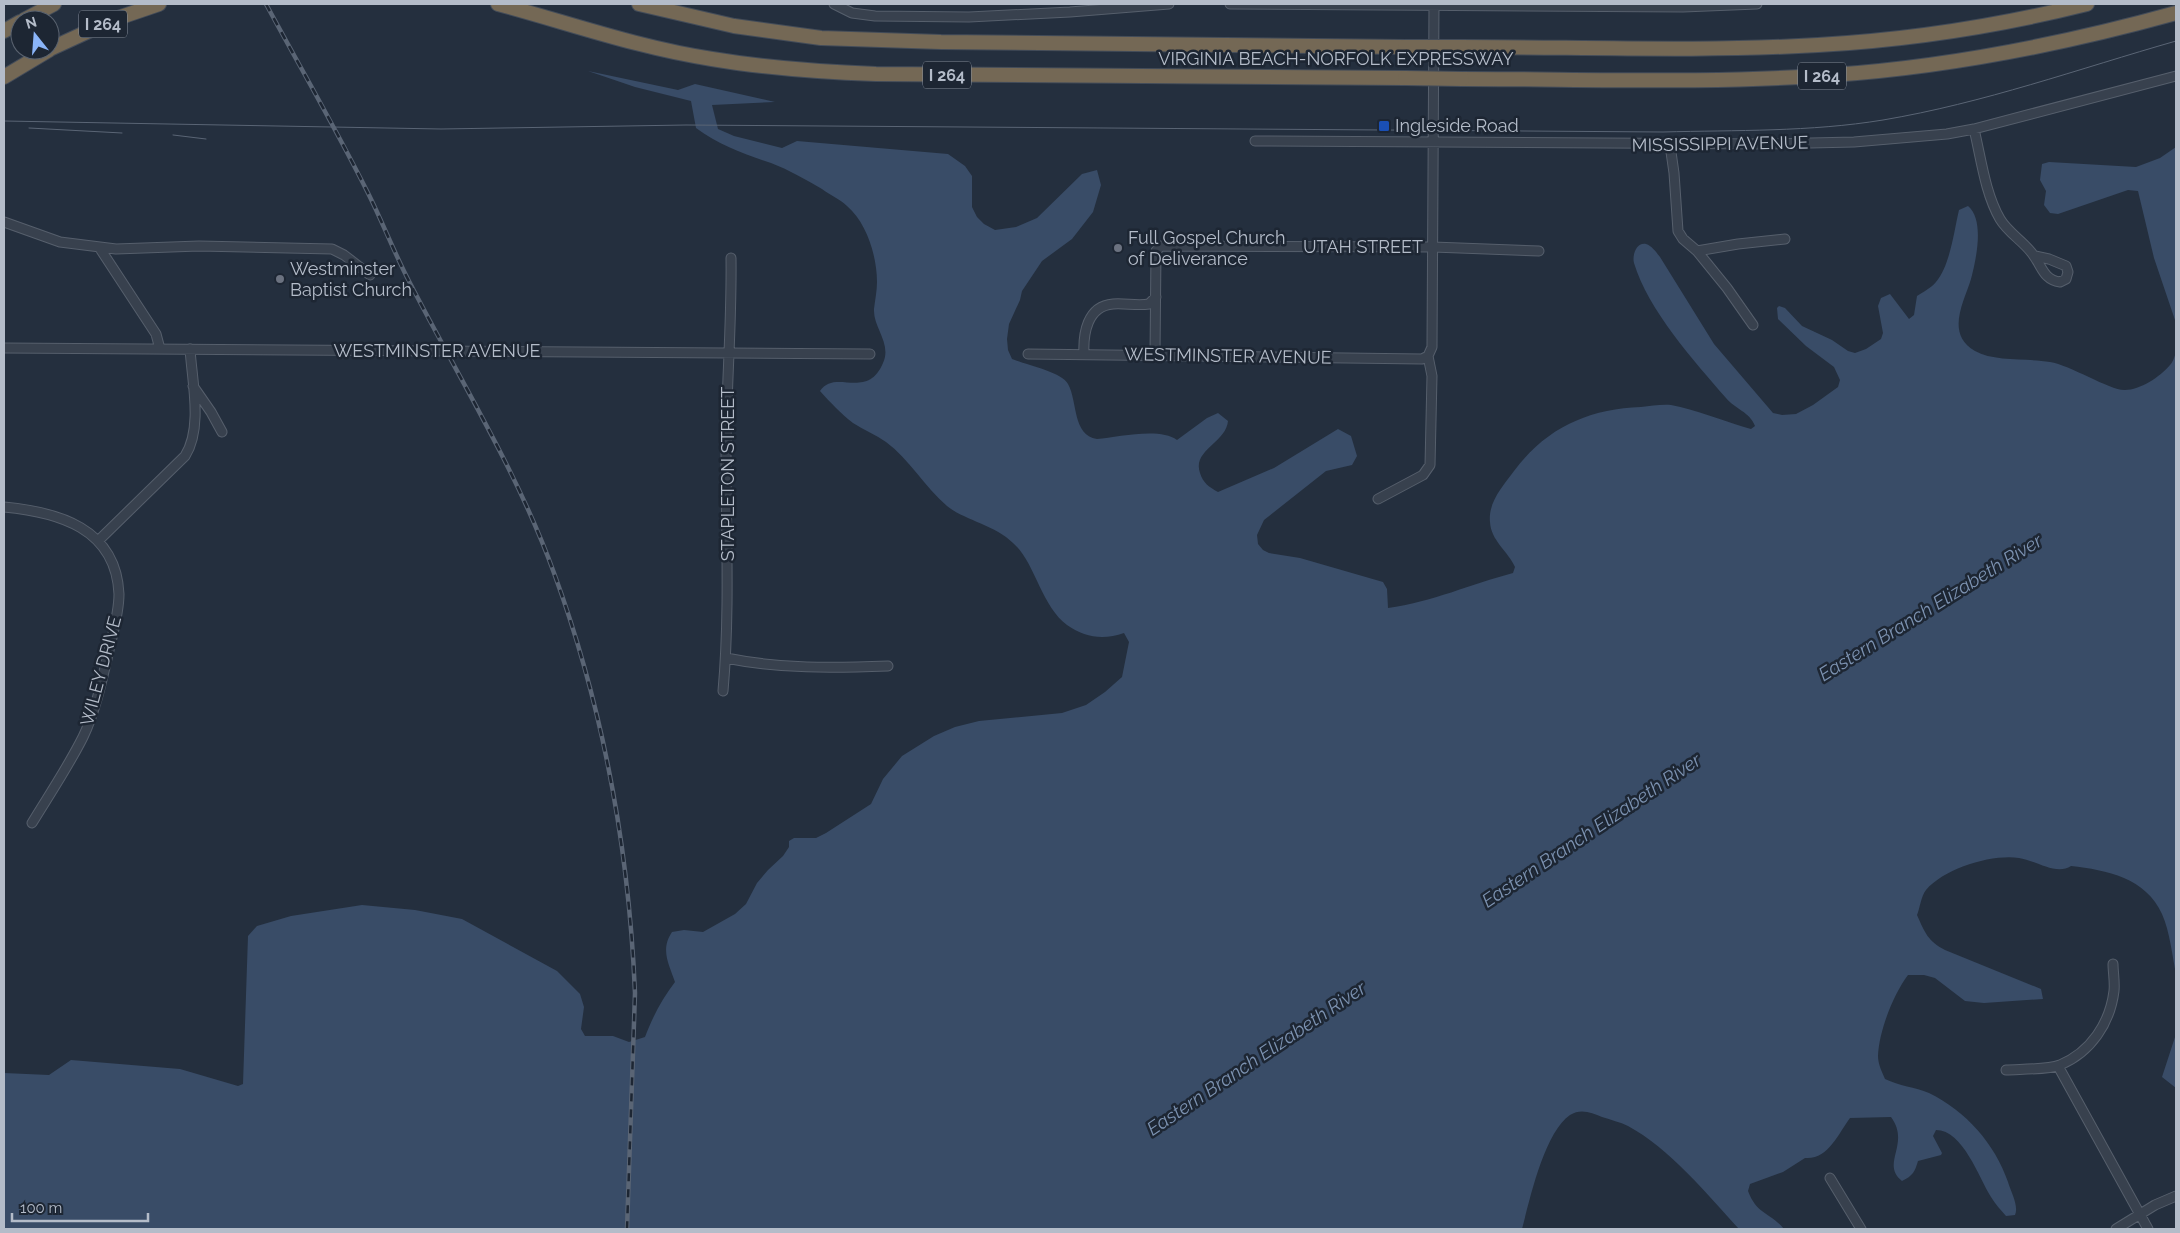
<svg xmlns="http://www.w3.org/2000/svg" width="2180" height="1233" font-family="Raleway,sans-serif">
<style>
.water{fill:#394c67}
.lines{fill:none;stroke-linecap:round;stroke-linejoin:round}
.minor-casing{stroke:#565f6c;stroke-width:11}
.highway-casing{stroke:#434c59;stroke-width:16}
.minor{stroke:#38414e;stroke-width:9}
.highway{stroke:#746855;stroke-width:14}
.tram{stroke:#5a6575;stroke-width:1}
.rail-casing{stroke:#5a6575;stroke-width:4.5}
.rail{stroke:#1d2633;stroke-width:2.5;stroke-dasharray:8;stroke-linecap:butt}
.highway-bridge-casing{stroke:#434c59;stroke-width:16;stroke-linecap:butt}
.highway-bridge{stroke:#746855;stroke-width:14}
.transit-dot{fill:#1a4fb4;stroke:#1d2633;stroke-width:2}
.worship-dot{fill:#6b7280;stroke:#1d2633;stroke-width:2}
.labels{text-anchor:middle;stroke-width:5;stroke-linejoin:round;paint-order:stroke}
.shield{fill:#1d2633;stroke:#878f9c;stroke-width:1}
.shield-label{font-size:16px;font-weight:bold;fill:#b4bcc9}
.street-label{font-size:18px;fill:#b4bcc9;stroke:#1d2633}
.poi-label{font-size:18px;fill:#b4bcc9;stroke:#1d2633;text-anchor:start}
.water-label{font-size:19px;font-style:italic;fill:#7c92b1;stroke:#1d2633}
</style>
<rect width="100%" height="100%" fill="#242f3e"/>
<!-- water -->
<path class="water" d="M588,71L678,90L695,84L775,102L712,105L718,129L734,136L782,148L797,141L948,154L965,166L972,176V207L977,217L984,224L995,230L1016,227L1037,218L1082,174L1097,170L1101,185L1093,212L1072,239L1042,261L1022,291L1020,300L1009,324L1007,339L1008,350L1012,359C1026,365 1062,372 1068,384C1078,402 1072,435 1097,439C1118,437 1160,427 1177,440L1207,418L1218,413L1228,421C1226,443 1192,450 1200,473C1203,483 1209,487 1218,492L1274,468L1338,429L1351,436L1357,456L1352,465L1326,471L1264,520L1257,535L1258,544L1263,550L1269,553L1300,558L1383,582L1387,589L1388,608C1432,602 1471,584 1513,573L1515,567C1508,551 1491,541 1490,522C1488,502 1503,486 1514,471C1546,428 1588,409 1641,407C1651,406 1662,404 1671,405C1696,410 1721,420 1744,427L1751,429L1755,426C1750,412 1735,409 1726,398C1694,361 1648,310 1634,263C1632,256 1636,242 1646,244C1652,246 1656,252 1660,257L1714,344L1773,413L1782,415L1796,414L1813,405L1838,387L1840,380L1834,367L1806,346L1778,319L1777,308L1779,306L1785,308L1802,326L1832,340L1848,351L1855,353L1866,349L1881,339L1883,333L1878,306L1881,298L1890,294L1909,319L1914,315L1917,296C1923,292 1931,288 1936,282C1950,266 1954,231 1959,210L1968,206C1985,220 1976,260 1971,279C1964,302 1945,334 1975,351C1994,362 2028,358 2050,362C2070,365 2111,391 2125,390C2140,390 2160,377 2170,365C2173,362 2175,356 2176,351V974C2172,955 2170,932 2162,914C2146,878 2107,870 2071,866C2056,876 2035,860 2019,858C1992,854 1945,868 1926,890C1921,896 1920,908 1917,915C1925,933 1928,941 1945,950L2041,989L2043,999L1984,1003L1965,1001L1935,978L1924,975H1908C1893,995 1879,1031 1878,1056C1878,1064 1882,1072 1885,1079C1899,1086 1915,1087 1929,1093C1966,1111 1995,1144 2008,1182C2011,1192 2019,1206 2015,1215L2006,1216C2001,1210 1995,1204 1991,1197C1979,1178 1963,1130 1936,1130L1933,1136L1942,1153L1941,1155L1918,1161C1915,1171 1913,1176 1902,1181C1880,1164 1911,1144 1891,1117L1850,1118C1838,1134 1828,1160 1805,1158L1783,1172L1750,1184L1748,1191C1757,1215 1770,1212 1784,1229H1739C1708,1195 1669,1148 1628,1126C1620,1122 1611,1120 1602,1117C1592,1113 1581,1108 1570,1115C1544,1133 1530,1199 1522,1229H4V1073L49,1075L71,1060L180,1069L238,1086L243,1084L248,936L257,926L291,916L362,905L415,910L462,919L557,971L580,994L584,1007L581,1029L585,1036H613L629,1042L645,1037C653,1016 662,999 675,982C669,964 660,950 672,932L684,930L703,932L735,914L746,904L757,883L768,870L783,856L789,847V841L794,838H816L826,833L871,804L883,779L902,756L934,736L955,727L979,721L1062,713L1086,705L1105,692L1122,677L1129,642L1124,633C1104,640 1085,638 1067,625C1041,606 1035,562 1013,543C995,525 964,520 947,506C925,487 909,459 886,442C876,435 864,430 853,423C841,414 830,402 820,391C835,368 867,401 883,363C892,343 873,328 874,309C875,300 877,291 877,282C877,257 867,223 847,206C840,199 830,195 822,189C805,179 789,170 771,163C744,154 719,145 696,128L691,101L635,87Z
M2176,147V323L2154,258L2138,191L2128,190L2058,214L2050,213L2044,205L2046,191L2040,180L2042,164L2049,162L2136,167L2160,158Z
M2176,1034V1088L2162,1077Z"/>
<g class="lines">
<!-- minor casing -->
<g class="minor-casing">
<path id="minor" d="M834,4L852,13L875,16L969,17L1070,12L1169,4
M1230,4L1683,7L1757,4
M1974,129C1981,158 1985,193 2000,219C2009,234 2025,242 2034,256C2042,267 2044,280 2060,282L2066,279L2068,272L2066,266L2049,259L2035,256
M1255,141L1768,144L1854,142L1947,134L1974,129L2176,76
M1670,145L1674,173L1678,231L1683,239L1697,251L1727,288L1753,325
M4,222L60,242L116,249L199,246L332,249L344,255L370,275
M99,247L156,334L160,349
M1697,251L1738,244L1785,239
M4,348L870,354
M1028,354L1422,359L1428,356
M1084,354C1083,334 1087,306 1113,304C1125,303 1137,306 1149,304L1156,297
M1155,355L1156,251L1161,246L1433,247L1539,251
M193,386L211,412L222,432
M1378,499L1423,475L1430,465L1432,376L1428,356L1432,347L1434,4
M4,507C58,512 116,528 119,594C119,611 114,629 110,646C103,676 96,710 83,737C68,767 49,795 32,823
M98,541L185,456C203,428 192,381 190,349
M726,658C780,669 833,668 888,666
M723,691C730,612 726,534 726,455C726,389 732,324 731,258
M2058,1066L2148,1229
M2006,1070C2020,1069 2047,1070 2060,1065C2091,1052 2110,1023 2114,991C2115,982 2113,972 2113,964
M1830,1178L1861,1229
M2116,1229L2155,1205L2176,1196"/>
</g>
<!-- highway casing -->
<g class="highway-casing">
<path id="highway" d="M498,4C569,23 639,48 712,59C766,68 821,72 876,74L1405,78
M639,4L734,26L821,38L941,42L1405,47
M24,20L54,4
M4,31L20,22
M1461,47C1580,47 1699,52 1818,45C1908,40 1999,26 2087,4
M50,49L115,19L159,4
M4,77L49,50
M1462,79C1585,79 1709,84 1832,75C1948,67 2064,44 2176,13"/>
</g>
<!-- minor -->
<use href="#minor" class="minor"/>
<!-- highway -->
<use href="#highway" class="highway"/>
<!-- tram -->
<path class="tram" d="M4,121L441,129L686,125L1663,132C1736,130 1810,132 1883,120C1984,103 2078,69 2176,41
M29,128L122,133
M173,135L206,139"/>
<!-- rail casing -->
<g class="rail-casing">
<path id="rail" d="M266,4C300,67 336,129 368,193C383,223 395,255 411,285C460,380 518,473 554,573C603,707 629,851 635,993L627,1229"/>
</g>
<!-- rail -->
<use href="#rail" class="rail"/>
<!-- highway-bridge casing -->
<g class="highway-bridge-casing">
<path id="highway-bridge" d="M1405,47H1461
M1405,78L1462,79"/>
</g>
<!-- highway-bridge -->
<use href="#highway-bridge" class="highway-bridge"/>
</g>
<!-- markers -->
<rect class="transit-dot" x="1378" y="120" width="12" height="12" rx="2.5"/>
<g class="worship-dot">
<circle cx="1118" cy="248" r="5"/>
<circle cx="280" cy="279" r="5"/>
</g>
<g class="labels">
<!-- shield labels -->
<g class="shield">
<rect x="79" y="10.5" width="48" height="27" rx="4"/>
<rect x="923" y="61.5" width="48" height="27" rx="4"/>
<rect x="1798" y="62.5" width="48" height="27" rx="4"/>
</g>
<g class="shield-label">
<text x="103" y="30">I 264</text>
<text x="947" y="81">I 264</text>
<text x="1822" y="82">I 264</text>
</g>
<!-- street labels -->
<g class="street-label">
<text x="1336" y="65">VIRGINIA BEACH-NORFOLK EXPRESSWAY</text>
<text transform="translate(1720 144) rotate(-1)" y="6">MISSISSIPPI AVENUE</text>
<text x="1363" y="253">UTAH STREET</text>
<text x="437" y="357">WESTMINSTER AVENUE</text>
<text transform="translate(1228 356) rotate(1)" y="6">WESTMINSTER AVENUE</text>
<text transform="translate(728 474) rotate(-90)" y="6">STAPLETON STREET</text>
<text transform="translate(101 671) rotate(-75)" y="6">WILEY DRIVE</text>
</g>
<!-- poi labels -->
<g class="poi-label">
<text x="1395" y="132">Ingleside Road</text>
<text x="1128" y="244">Full Gospel Church<tspan x="1128" dy="21">of Deliverance</tspan></text>
<text x="290" y="275">Westminster<tspan x="290" dy="21">Baptist Church</tspan></text>
</g>
<!-- water labels -->
<g class="water-label">
<text transform="translate(1930 607) rotate(-32)" y="7">Eastern Branch Elizabeth River</text>
<text transform="translate(1591 830) rotate(-34)" y="7">Eastern Branch Elizabeth River</text>
<text transform="translate(1256 1058) rotate(-34)" y="7">Eastern Branch Elizabeth River</text>
</g>
</g>
<!-- border -->
<rect width="2180" height="1233" fill="none" stroke="#b4bcc9" stroke-width="10"/>
<!-- north arrow -->
<g transform="translate(35 35) rotate(343)"><circle r="24" fill="#1d2633" stroke="#59626f"/>
<path d="M0-4L9 19L0 12L-9 19Z" fill="#8ab4f8"/>
<text y="-8" font-size="14" font-weight="bold" text-anchor="middle" fill="#b4bcc9">N</text>
</g>
<!-- scale -->
<path d="M12 1213v8h136v-8" fill="none" stroke="#b4bcc9" stroke-width="2.5"/>
<text x="20" y="1213" font-size="15" fill="#b4bcc9" stroke="#1d2633" stroke-width="4" paint-order="stroke">100 m</text>
</svg>
